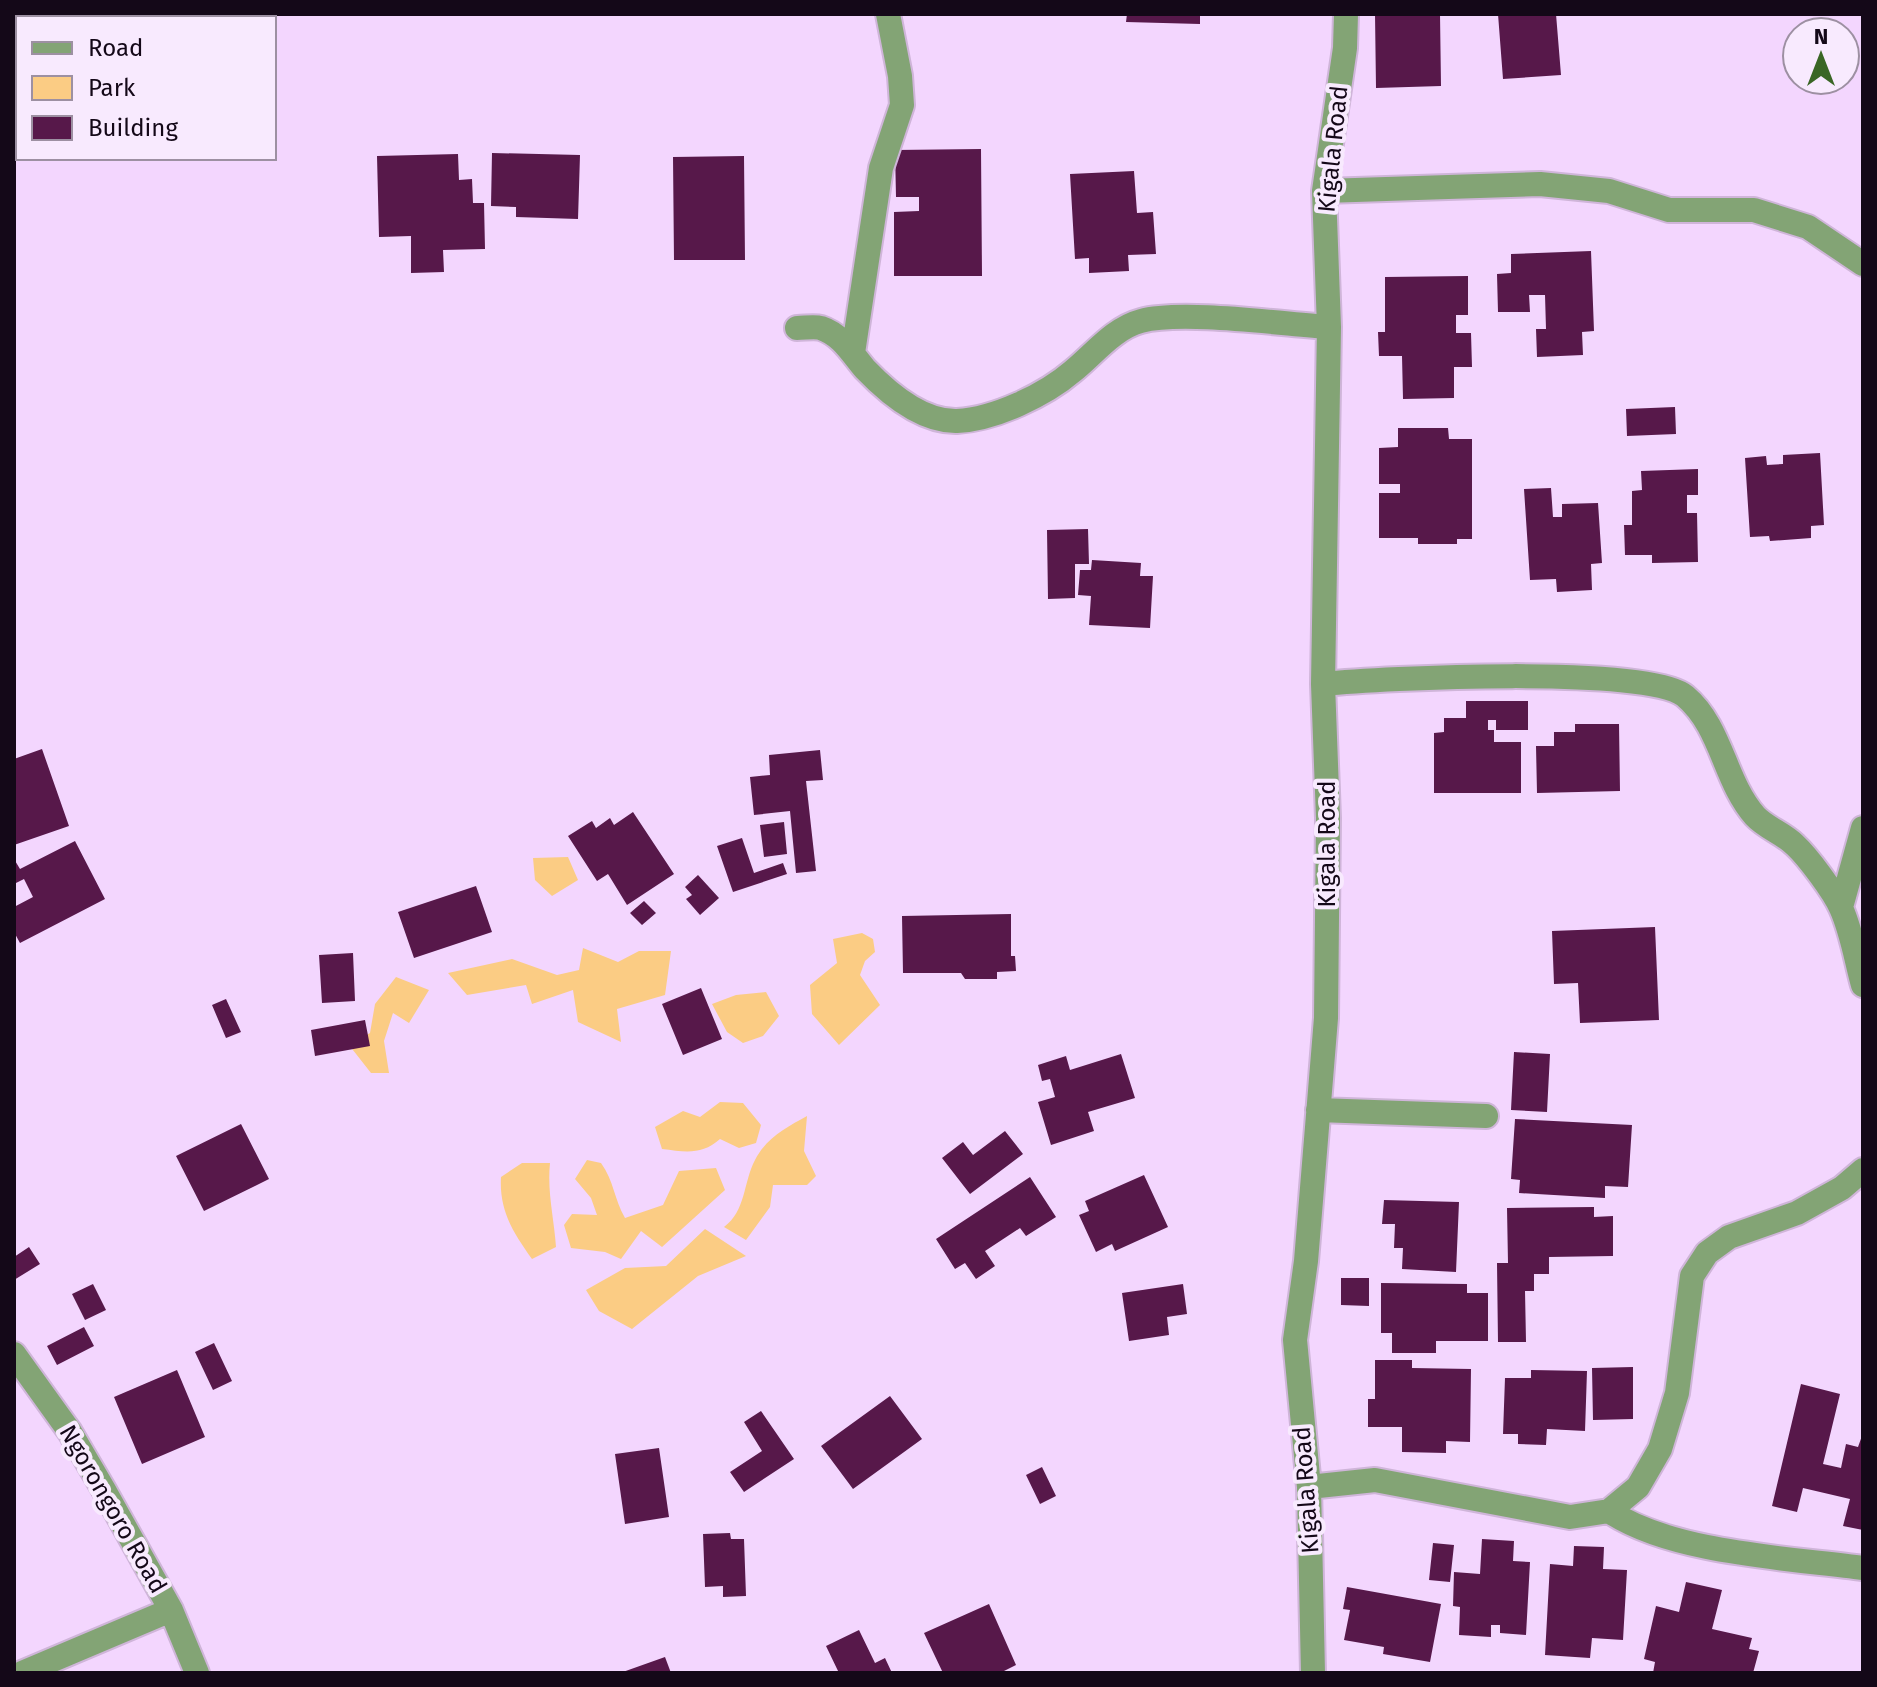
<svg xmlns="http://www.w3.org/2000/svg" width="1877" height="1687" font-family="'Fira Sans',sans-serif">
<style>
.green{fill:#fbcc84}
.building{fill:#57184a}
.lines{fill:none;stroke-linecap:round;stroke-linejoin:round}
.street-casing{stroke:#cfb5d9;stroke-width:28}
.street{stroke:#83a475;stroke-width:24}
.labels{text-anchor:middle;stroke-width:8;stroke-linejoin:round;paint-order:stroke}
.street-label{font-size:24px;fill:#140818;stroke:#f8eafe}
</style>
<rect width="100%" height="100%" fill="#f3d6fe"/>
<!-- green -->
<path class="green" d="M568,857L578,880L552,896L535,880L533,858Z
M862,933L873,939L875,952L865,961L860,975L880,1005L839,1045L812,1014L810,985L837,963L833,939Z
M583,948L618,962L639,951H671L665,995L617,1009L621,1042L578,1022L573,990L532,1004L526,985L467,995L448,973L512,959L557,975L579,970Z
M396,977L429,990L409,1023L393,1013L384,1041L389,1073H371L349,1045L370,1033L375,1004Z
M766,992L779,1016L763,1036L743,1043L727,1032L712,1004L736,995Z
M720,1102L743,1103L761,1125L756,1143L739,1148L720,1139C702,1155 686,1152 662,1149L655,1127L683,1111L700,1117Z
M807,1116L804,1151L816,1176L807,1185H773L770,1207L746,1240L724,1227C746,1211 743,1183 755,1160C766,1138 787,1127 807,1116Z
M587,1160L601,1163C614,1181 614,1199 625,1218L663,1205L679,1171L716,1168L725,1190L662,1247L641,1231L621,1259L605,1252L571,1248L564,1225L572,1214L597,1215L591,1198L575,1179Z
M522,1163H550C547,1192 554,1218 556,1247L532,1259C513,1232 499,1211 501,1177Z
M705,1229L746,1256L698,1276L632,1329L599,1311L586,1290L625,1268L666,1266Z"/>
<!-- building -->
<path class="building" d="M1127,14H1200V24L1126,22Z
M1375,14H1440L1441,86L1376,88Z
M1498,14H1556L1561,75L1503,79Z
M981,149L982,276H894V212L919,211V197H896L895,150Z
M492,153L580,155L578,219L516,217V207L491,206Z
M458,154L459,180L472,179L473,203H484L485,249L443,250L444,272L411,273V236L379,237L377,156Z
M744,156L745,260H674L673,157Z
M1134,171L1137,213L1153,212L1156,254L1128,255L1129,271L1089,273V258L1075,259L1070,174Z
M1591,251L1594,331L1582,332L1583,355L1537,357L1536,329H1546L1545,295H1529L1530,312H1498L1497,274L1511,273V254Z
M1468,276V315H1456V333H1471L1472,367H1454V398L1403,399L1402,356H1379L1378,332H1385V277Z
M1675,407L1676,434L1627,436L1626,409Z
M1398,428H1448L1449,439H1472V539H1457V544H1418V538H1379V493H1400V484H1379V448L1398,447Z
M1820,453L1824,525L1811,526V538L1770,541L1769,536L1750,537L1745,458L1766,456L1767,465L1783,464V455Z
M1698,469V495H1687V513H1697L1698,562L1652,563V555H1625L1624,525H1632V491L1642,490L1641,471Z
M1551,488L1553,517H1562V504L1598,503L1602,563L1591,564L1592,590L1557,592L1556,579L1530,580L1524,489Z
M1088,529L1089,564H1075V598L1048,599L1047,530Z
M1092,560L1141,563L1140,576H1153L1150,628L1089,625L1091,596L1078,595L1080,570H1091Z
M1466,701H1528V730H1496V720H1488V730H1494V742H1521V793H1434V733L1444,732V718H1466Z
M1575,724H1619L1620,791L1537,793L1536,746H1554V732H1575Z
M42,749L69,826L14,845V759Z
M820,750L823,780L806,781L816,871L796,873L790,811L754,815L750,777L770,775L769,755Z
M633,812L674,874L627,905L608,874L597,881L568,836L592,821L596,828L610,818L614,825Z
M784,822L787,854L764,857L760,825Z
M742,838L754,873L783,863L787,874L733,892L717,846Z
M75,841L105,899L20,943L14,932V907L33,897L24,879L14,884V859L20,869Z
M698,875L719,898L700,915L686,899L692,895L685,887Z
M476,886L492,932L414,958L398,912Z
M644,901L656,913L642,925L630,913Z
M1011,914V956H1015L1016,971L997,972V979H965L961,973H903L902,916Z
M1655,927L1659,1020L1580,1023L1578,983L1554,984L1552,931Z
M353,953L355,1001L322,1003L319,955Z
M701,988L722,1039L683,1055L662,1004Z
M226,999L241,1032L226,1038L212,1005Z
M365,1020L370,1046L315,1056L311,1030Z
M1514,1052L1550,1054L1547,1112L1511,1110Z
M1121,1054L1135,1098L1088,1112L1094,1131L1051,1145L1038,1102L1055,1097L1050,1079L1042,1081L1038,1065L1066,1056L1070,1070Z
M1515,1119L1632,1125L1628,1187L1605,1186V1198L1519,1193L1520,1180L1511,1179Z
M241,1124L269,1179L204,1211L176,1156Z
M1005,1131L1023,1154L970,1194L942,1158L963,1142L973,1155Z
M1144,1175L1168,1227L1115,1251L1112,1244L1096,1252L1079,1215L1089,1211L1085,1201Z
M1030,1177L1056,1217L1026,1236L1020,1228L985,1251L995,1266L976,1279L965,1263L955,1269L936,1239Z
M1384,1200L1459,1202L1456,1272L1402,1269L1403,1248H1394L1395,1224H1382Z
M1594,1207V1217L1613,1216V1256L1549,1257V1274H1534V1291H1525L1526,1342H1498L1497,1263H1508L1507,1208Z
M29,1247L40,1264L14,1280V1257Z
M1341,1278H1369V1306L1341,1305Z
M1381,1283L1467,1284V1293H1488V1341H1436V1353H1392V1333H1381Z
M93,1284L106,1310L85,1320L72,1294Z
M1183,1284L1187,1314L1167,1317L1169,1335L1129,1341L1122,1293Z
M84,1327L94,1346L57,1365L47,1346Z
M214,1343L232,1381L213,1390L195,1352Z
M1375,1360H1412V1368L1471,1369L1470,1442L1446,1441V1453L1402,1452V1427H1368V1399H1375Z
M1633,1367V1419L1593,1420L1592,1368Z
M177,1370L205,1437L142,1464L114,1397Z
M1531,1370L1587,1371L1585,1431L1547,1429L1546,1445L1518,1444V1434H1503L1505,1378H1531Z
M1801,1384L1840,1394L1823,1464L1841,1468L1846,1444L1858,1447L1863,1433V1530L1843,1526L1850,1499L1803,1488L1797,1512L1772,1506Z
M890,1396L922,1439L853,1489L821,1446Z
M761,1411L794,1459L744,1492L730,1472L762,1451L744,1422Z
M659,1448L669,1517L625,1524L615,1454Z
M1042,1467L1056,1496L1040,1504L1026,1475Z
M730,1533L731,1539H744L746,1596L723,1597V1586L705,1587L703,1534Z
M1482,1539L1514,1541L1513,1561L1530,1562L1526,1635L1500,1633V1625H1491V1637L1459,1635L1460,1607L1453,1606L1454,1572L1480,1574Z
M1433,1543L1454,1545L1450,1582L1429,1580Z
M1574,1546L1604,1547L1603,1569L1627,1570L1623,1640L1592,1638L1590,1658L1545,1655L1550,1564L1573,1566Z
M1686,1582L1722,1590L1712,1629L1752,1638L1749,1649L1759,1651L1753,1673H1653L1655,1662L1644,1659L1656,1606L1679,1612Z
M1347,1587L1441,1604L1430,1662L1383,1654L1384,1647L1344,1640L1350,1610L1343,1609Z
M989,1604L1016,1665L1000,1673H943L924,1633Z
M859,1630L875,1663L885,1658L892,1673H839L826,1646Z
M665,1657L671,1673H620Z"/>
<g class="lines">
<!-- street casing -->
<g class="street-casing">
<path id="street" d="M27,18L76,14
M1324,191L1540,184L1609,191L1669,210H1754L1808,227L1863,264
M797,328C805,328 814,326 821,328C842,335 852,354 865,369C888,393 922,422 957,421C995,419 1045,395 1073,371C1094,354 1114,328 1141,321C1182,310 1282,324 1329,327
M853,353L881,168L902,105L900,76L888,14
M1323,684C1381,678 1649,665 1685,696C1722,727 1724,781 1755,816C1766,828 1783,833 1795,845C1808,857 1834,892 1841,908C1852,932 1856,960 1863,985
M1841,907L1863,828
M1318,1110L1486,1116
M14,1354L70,1432L104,1490L171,1610L197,1673
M1309,1487L1375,1480L1570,1517L1609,1511L1638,1487L1660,1449L1677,1393L1692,1276L1707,1253L1729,1237L1797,1213L1842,1188L1863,1170
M1609,1511C1671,1553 1788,1558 1863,1568
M22,1673L171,1610
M1313,1673L1309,1487L1295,1340L1306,1261L1326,1018L1328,818L1323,684L1329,327L1324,191L1345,48L1346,14"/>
</g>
<!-- street -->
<use href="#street" class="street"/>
</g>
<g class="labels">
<!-- street labels -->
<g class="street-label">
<text transform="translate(1333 149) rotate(-84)" y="8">Kigala Road</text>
<text transform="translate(1327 844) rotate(-90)" y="8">Kigala Road</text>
<text transform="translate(1306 1490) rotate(-94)" y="8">Kigala Road</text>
<text transform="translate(113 1509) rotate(60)" y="8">Ngorongoro Road</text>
</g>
</g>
<!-- border -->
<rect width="1877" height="1687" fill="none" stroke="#140818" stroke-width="32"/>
<!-- legend -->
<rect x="16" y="16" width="260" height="144" fill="#f8eafe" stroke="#9d90a2" stroke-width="2"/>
<rect x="32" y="42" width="40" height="12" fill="#83a475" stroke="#9d90a2" stroke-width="2"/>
<text x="88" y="56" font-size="24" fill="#140818">Road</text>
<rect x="32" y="76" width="40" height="24" fill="#fbcc84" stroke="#9d90a2" stroke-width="2"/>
<text x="88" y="96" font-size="24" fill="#140818">Park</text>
<rect x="32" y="116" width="40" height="24" fill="#57184a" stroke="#9d90a2" stroke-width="2"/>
<text x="88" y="136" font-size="24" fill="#140818">Building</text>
<!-- north arrow -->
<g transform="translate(1821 56)"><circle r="38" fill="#f8eafe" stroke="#9d90a2" stroke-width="2"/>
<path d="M0-6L14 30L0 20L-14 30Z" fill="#3a6625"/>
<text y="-12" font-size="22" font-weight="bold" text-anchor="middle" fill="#140818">N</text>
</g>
</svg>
